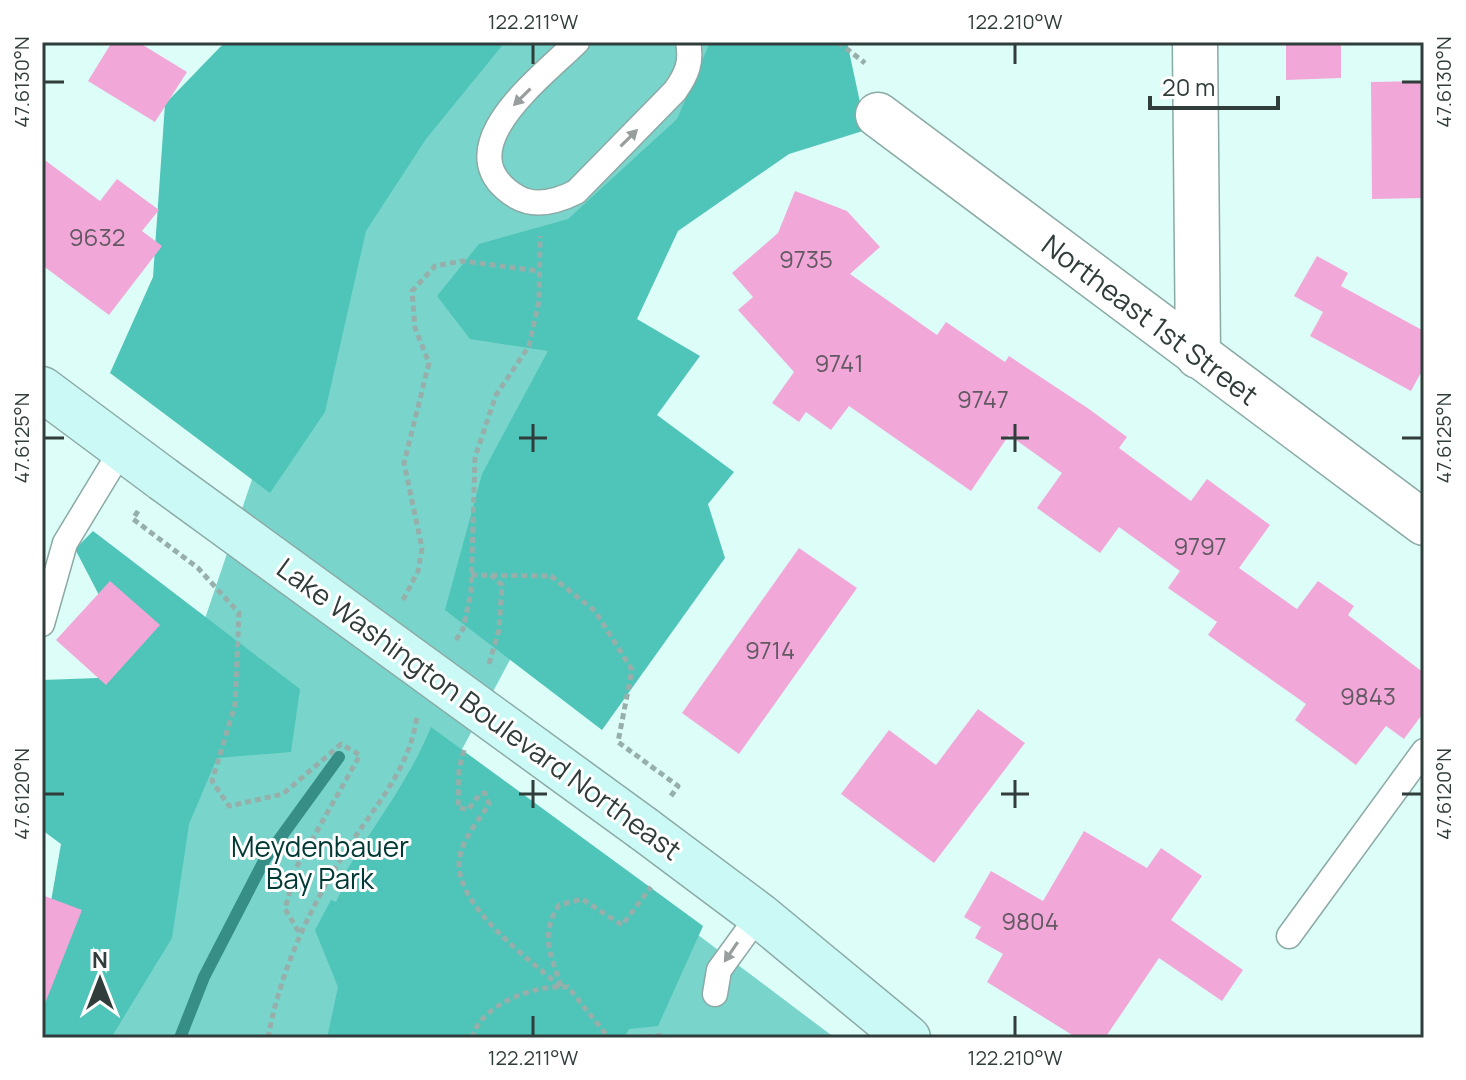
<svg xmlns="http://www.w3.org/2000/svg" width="1466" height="1080" font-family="Manrope,sans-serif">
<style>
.green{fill:#79d5cb}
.forest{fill:#4fc4b8}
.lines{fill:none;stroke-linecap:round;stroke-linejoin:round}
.stream{stroke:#368e86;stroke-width:12}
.building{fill:#f1a8d8}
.service-casing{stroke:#8ba9a5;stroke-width:27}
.minor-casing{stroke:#8ba9a5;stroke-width:47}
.tertiary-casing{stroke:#8ba9a5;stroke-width:47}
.secondary-casing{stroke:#8ba9a5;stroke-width:47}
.path{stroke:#97afab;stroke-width:5;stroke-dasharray:6 4;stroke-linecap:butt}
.service{stroke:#fff;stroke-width:24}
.minor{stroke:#fff;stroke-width:44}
.tertiary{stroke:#fff;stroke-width:44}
.secondary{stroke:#cbfaf6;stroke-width:44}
.secondary-bridge-casing{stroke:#8ba9a5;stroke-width:47;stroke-linecap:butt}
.secondary-bridge{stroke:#cbfaf6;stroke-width:44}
.oneway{fill:#989e9d}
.ticks{fill:none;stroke:#313d3b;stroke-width:3}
.labels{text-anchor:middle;stroke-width:6;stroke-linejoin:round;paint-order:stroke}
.number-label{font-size:24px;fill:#615862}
.street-label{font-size:28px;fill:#313d3b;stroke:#fff}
.park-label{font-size:28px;fill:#013935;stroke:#fff}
.neatline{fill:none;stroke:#313d3b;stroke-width:3}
.ticks-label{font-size:20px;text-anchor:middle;fill:#313d3b}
</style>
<rect width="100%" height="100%" fill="#ddfdf8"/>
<!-- green -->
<path class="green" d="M374,42H779L626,290L527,628L459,755L835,1038H92L188,669L266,438Z"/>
<!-- forest -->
<path class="forest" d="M225,42H505L426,139L366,231L325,412L270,493L110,373L153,277L165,104Z
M710,42H847L866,130L789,154L678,231L637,319L700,356L657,415L734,472L708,504L725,558L602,730L445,610L482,474L548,351L470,339L437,296L479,244L568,219L677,119Z
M93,531L300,689L291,752L217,758L189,824L172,938L111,1038H42V953L61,844L42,830V680L98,678L112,620L75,549Z
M431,727L703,926L658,1026L629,1029L624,1038H327L338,987L315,930L331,900L336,902L344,885L340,882C370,829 408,784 431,727Z"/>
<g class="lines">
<!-- stream -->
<path class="stream" d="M180,1038L204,977L265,859L339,757"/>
</g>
<!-- building -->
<path class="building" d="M112,42H138L187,72L155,122L88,81Z
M1286,42H1341V78L1286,80Z
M1424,81V198L1372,199L1371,82Z
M42,158L100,201L117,179L159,210L142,231L162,246L109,315L42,265Z
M795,191L847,211L880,247L850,274L937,335L946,322L1005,362L1009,356L1089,409L1127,437L1119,448L1191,501L1207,479L1270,525L1239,568L1297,609L1318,581L1354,606L1348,615L1424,673V712L1404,739L1386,726L1356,765L1295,720L1306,704L1208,635L1217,622L1168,588L1180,571L1119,527L1100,553L1037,508L1062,473L1009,435L971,491L849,406L831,430L806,412L799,422L772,403L794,372L738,310L753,297L732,273L778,233Z
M1317,256L1348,273L1341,286L1424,331V367L1411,391L1310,336L1323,312L1294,296Z
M799,548L857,588L739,754L682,713Z
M110,581L160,625L106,685L56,640Z
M978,709L1025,743L934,863L841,794L889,730L936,765Z
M1084,831L1147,868L1161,848L1202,876L1171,920L1243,970L1222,1001L1159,958L1105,1038H1077L987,982L1003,954L975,938L981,927L964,917L991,871L1043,901Z
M42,895L82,910L44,1006H42Z"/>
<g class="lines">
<!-- service casing -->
<g class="service-casing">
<path id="service" d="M577,42C542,77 441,151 517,197C536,208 558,201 576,192L675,91C687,74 692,62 688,42
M42,624L65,543L122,449
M1289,936L1424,751
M715,994L719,970L759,915"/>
</g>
<!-- minor casing -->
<g class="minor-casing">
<path id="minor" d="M1195,42L1198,356"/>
</g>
<!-- tertiary casing -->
<g class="tertiary-casing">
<path id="tertiary" d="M878,115L1424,523"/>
</g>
<!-- secondary casing -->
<g class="secondary-casing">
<path id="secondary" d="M42,389L163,479
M644,829L759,915L908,1038"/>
</g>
<!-- path -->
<path class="path" d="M838,42L865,63
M138,511L133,519L198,568L239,613L235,705L212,781L229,806L283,794L341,744L360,755L296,868L285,909L300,934
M471,575L551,576L595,611L632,670L618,742L678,786L671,796
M403,600L418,571L422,548L404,463L429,363L415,328L412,291L435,266L462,261L539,271
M456,640L463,629L471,592L475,457L496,395L529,346L539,301L540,236
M489,664L499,630L502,585L491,575
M464,750L459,769L458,807L468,810L480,794L485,793L489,804C478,822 459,842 459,865C460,910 530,960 561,987
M561,986C550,953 540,935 559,905L582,899L622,925L651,887
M268,1038C281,966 313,901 353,840C380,800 410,766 417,716
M472,1038C481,1004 535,984 568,987L609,1038
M636,1038L665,1035"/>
<!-- service -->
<use href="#service" class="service"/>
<!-- minor -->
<use href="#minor" class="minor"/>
<!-- tertiary -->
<use href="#tertiary" class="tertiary"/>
<!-- secondary -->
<use href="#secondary" class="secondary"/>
<!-- secondary-bridge casing -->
<g class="secondary-bridge-casing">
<path id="secondary-bridge" d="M163,479L644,829"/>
</g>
<!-- secondary-bridge -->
<use href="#secondary-bridge" class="secondary-bridge"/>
</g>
<!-- one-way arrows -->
<defs><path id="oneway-solid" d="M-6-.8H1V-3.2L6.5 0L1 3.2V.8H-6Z" transform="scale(2)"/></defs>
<g class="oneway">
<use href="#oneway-solid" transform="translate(522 97) rotate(135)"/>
<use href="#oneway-solid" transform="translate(629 138) rotate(-45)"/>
<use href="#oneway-solid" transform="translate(731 952) rotate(124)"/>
</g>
<!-- ticks -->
<path class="ticks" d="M533,44V64M1015,44V64M44,82H64M1402,82H1422M533,424V452M1015,424V452M44,438H64M519,438H547M1001,438H1029M1402,438H1422M533,780V808M1015,780V808M44,794H64M519,794H547M1001,794H1029M1402,794H1422M533,1016V1036M1015,1016V1036"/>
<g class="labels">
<!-- number labels -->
<g class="number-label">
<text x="97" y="246">9632</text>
<text x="806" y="268">9735</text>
<text x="839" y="372">9741</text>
<text x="983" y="408">9747</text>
<text x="1200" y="555">9797</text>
<text x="770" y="659">9714</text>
<text x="1368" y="705">9843</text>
<text x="1030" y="930">9804</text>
</g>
<!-- street labels -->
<g class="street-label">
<text transform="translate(1150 320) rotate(37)" y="10">Northeast 1st Street</text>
<text transform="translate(479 709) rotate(36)" y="10">Lake Washington Boulevard Northeast</text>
</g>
<!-- park labels -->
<g class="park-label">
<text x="320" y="857">Meydenbauer<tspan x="320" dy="32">Bay Park</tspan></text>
</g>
</g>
<!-- border -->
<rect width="1466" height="1080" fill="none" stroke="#ffffff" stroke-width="88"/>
<!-- north arrow -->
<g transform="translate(100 980)" stroke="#ffffff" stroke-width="6" paint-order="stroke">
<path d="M0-6L14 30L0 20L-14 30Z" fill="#313d3b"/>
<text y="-12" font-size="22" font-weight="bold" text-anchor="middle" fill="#313d3b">N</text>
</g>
<!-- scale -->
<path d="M1150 96v12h128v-12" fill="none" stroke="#313d3b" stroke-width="4"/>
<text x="1162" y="96" font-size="24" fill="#313d3b" stroke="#ffffff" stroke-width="6" paint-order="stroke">20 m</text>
<rect x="44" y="44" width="1378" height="992" class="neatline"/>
<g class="ticks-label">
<text x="533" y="29">122.211°W</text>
<text x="1015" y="29">122.210°W</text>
<text transform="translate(22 82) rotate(-90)" y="7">47.6130°N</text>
<text transform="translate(1444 82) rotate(-90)" y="7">47.6130°N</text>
<text transform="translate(22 438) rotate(-90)" y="7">47.6125°N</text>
<text transform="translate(1444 438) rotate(-90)" y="7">47.6125°N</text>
<text transform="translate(22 794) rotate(-90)" y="7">47.6120°N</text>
<text transform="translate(1444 794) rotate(-90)" y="7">47.6120°N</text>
<text x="533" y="1065">122.211°W</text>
<text x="1015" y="1065">122.210°W</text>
</g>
</svg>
